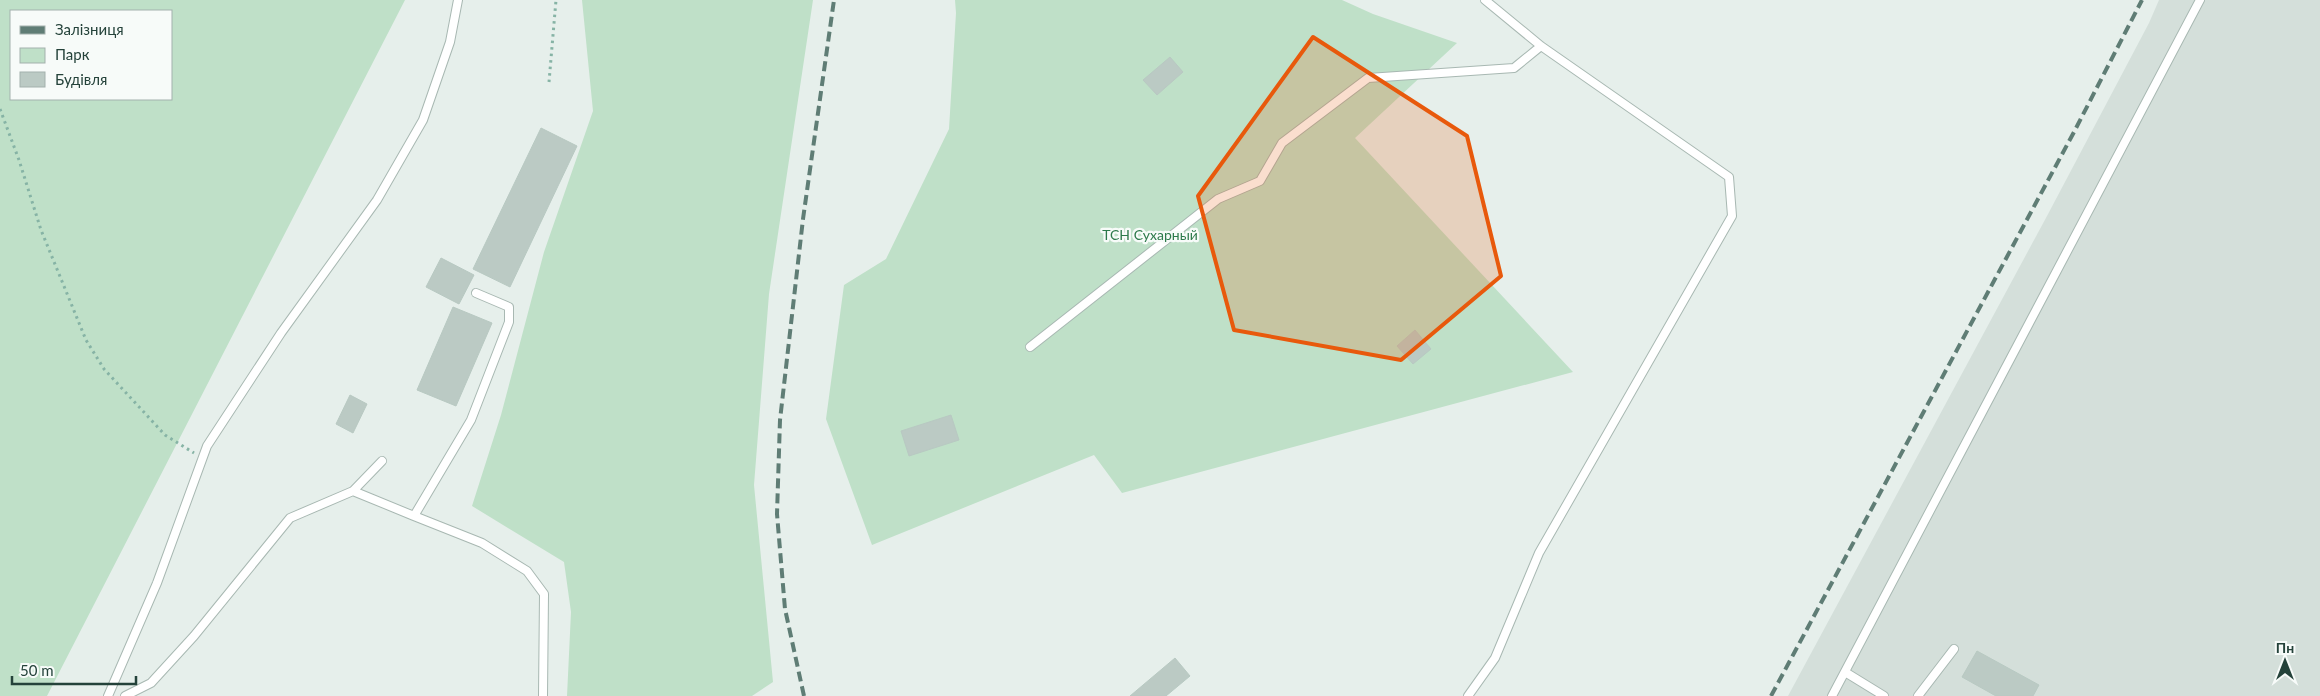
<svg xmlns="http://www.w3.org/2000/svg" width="2320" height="696" font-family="Lato,sans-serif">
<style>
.built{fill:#d4dfda}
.green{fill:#bfe0c8;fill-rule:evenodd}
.building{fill:#bbcac4;stroke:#b8c9c2}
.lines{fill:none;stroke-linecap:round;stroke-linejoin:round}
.lane-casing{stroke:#a8b8b2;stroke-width:10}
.path{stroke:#86b3a5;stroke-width:3;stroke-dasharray:2.5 4;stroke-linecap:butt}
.lane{stroke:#fff;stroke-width:8}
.rail{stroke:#5f7d75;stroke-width:4;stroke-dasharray:10 5;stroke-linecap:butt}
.marked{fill:#e8590c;fill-opacity:0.2;stroke:#e8590c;stroke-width:4;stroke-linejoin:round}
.labels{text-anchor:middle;stroke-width:4.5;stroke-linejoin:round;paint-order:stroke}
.park-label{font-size:14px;fill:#2d7a4b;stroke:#f7fbf9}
</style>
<rect width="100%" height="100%" fill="#e6efeb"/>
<!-- built -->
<path class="built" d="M2159,0H2320V696H1788L2047,216L2149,23Z"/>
<!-- green -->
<path class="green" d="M0,0H405L47,696H0ZM11,11H171V99H11Z
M582,0H813L769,294L754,485L773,682L752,696H567L571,612L564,562L472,506L501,415L544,252L593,111Z
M955,0H1342L1373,14L1457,43L1355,138L1573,372L1122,493L1094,455L872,545L826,419L844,285L886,259L949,129L956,13Z"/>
<!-- building -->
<path class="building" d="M1170,57L1183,72L1157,95L1143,80Z
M541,128L577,146L510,287L473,269Z
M441,258L474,275L459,304L426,287Z
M453,307L492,323L456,406L417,390Z
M1415,330L1431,349L1413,364L1397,346Z
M350,395L367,404L353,433L336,424Z
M951,415L959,440L909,456L901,431Z
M1977,651L2039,685L2033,696H1996L1962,677Z
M1175,658L1190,676L1166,696H1130Z"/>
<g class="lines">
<!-- lane casing -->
<g class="lane-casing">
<path id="lane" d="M1030,347L1218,199L1260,181L1282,143L1368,78L1514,68L1541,46
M353,491L414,516L471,420L509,322V307L476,293
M414,516L482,543L527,571L544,594L543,696
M1845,672L1884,696
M108,696L157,583L207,446L281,333L377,200L423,120L450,42L458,0
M125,696L151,683L194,636L290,518L353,491L382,461
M1468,696L1495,658L1539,553L1732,216L1729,177L1541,46L1485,0
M1832,696L2200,0
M1918,696L1954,649"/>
</g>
<!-- path -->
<path class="path" d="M549,82L556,0
M0,109L19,160L41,230L86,340L104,369L165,435L194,453"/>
<!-- lane -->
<use href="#lane" class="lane"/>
<!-- rail -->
<path class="rail" d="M804,696L785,609L777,514L780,420L803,219L834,0
M1771,696L2074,132L2142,0"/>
</g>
<!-- marked area -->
<path class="marked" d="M1313,37L1467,136L1501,276L1401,360L1234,330L1198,196Z"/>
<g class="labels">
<!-- park labels -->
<g class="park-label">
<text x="1150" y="240">ТСН Сухарный</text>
</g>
</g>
<!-- legend -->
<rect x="10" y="10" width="162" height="90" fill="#f7fbf9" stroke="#a3b1ad"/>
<rect x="20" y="26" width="25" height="8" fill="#5f7d75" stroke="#a3b1ad"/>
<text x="55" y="35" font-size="15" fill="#24423a">Залізниця</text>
<rect x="20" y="48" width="25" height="15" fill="#bfe0c8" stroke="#a3b1ad"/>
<text x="55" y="60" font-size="15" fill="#24423a">Парк</text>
<rect x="20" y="72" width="25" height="15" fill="#bbcac4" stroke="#a3b1ad"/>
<text x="55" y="85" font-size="15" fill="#24423a">Будівля</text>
<!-- north arrow -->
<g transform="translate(2285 661)" stroke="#f7fbf9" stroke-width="4" paint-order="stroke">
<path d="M0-4L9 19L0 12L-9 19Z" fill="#24423a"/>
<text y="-8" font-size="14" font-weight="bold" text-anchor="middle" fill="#24423a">Пн</text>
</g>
<!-- scale -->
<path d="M12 676v8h124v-8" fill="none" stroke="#24423a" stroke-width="2.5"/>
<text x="20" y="676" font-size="15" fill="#24423a" stroke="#f7fbf9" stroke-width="4" paint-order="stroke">50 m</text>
</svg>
